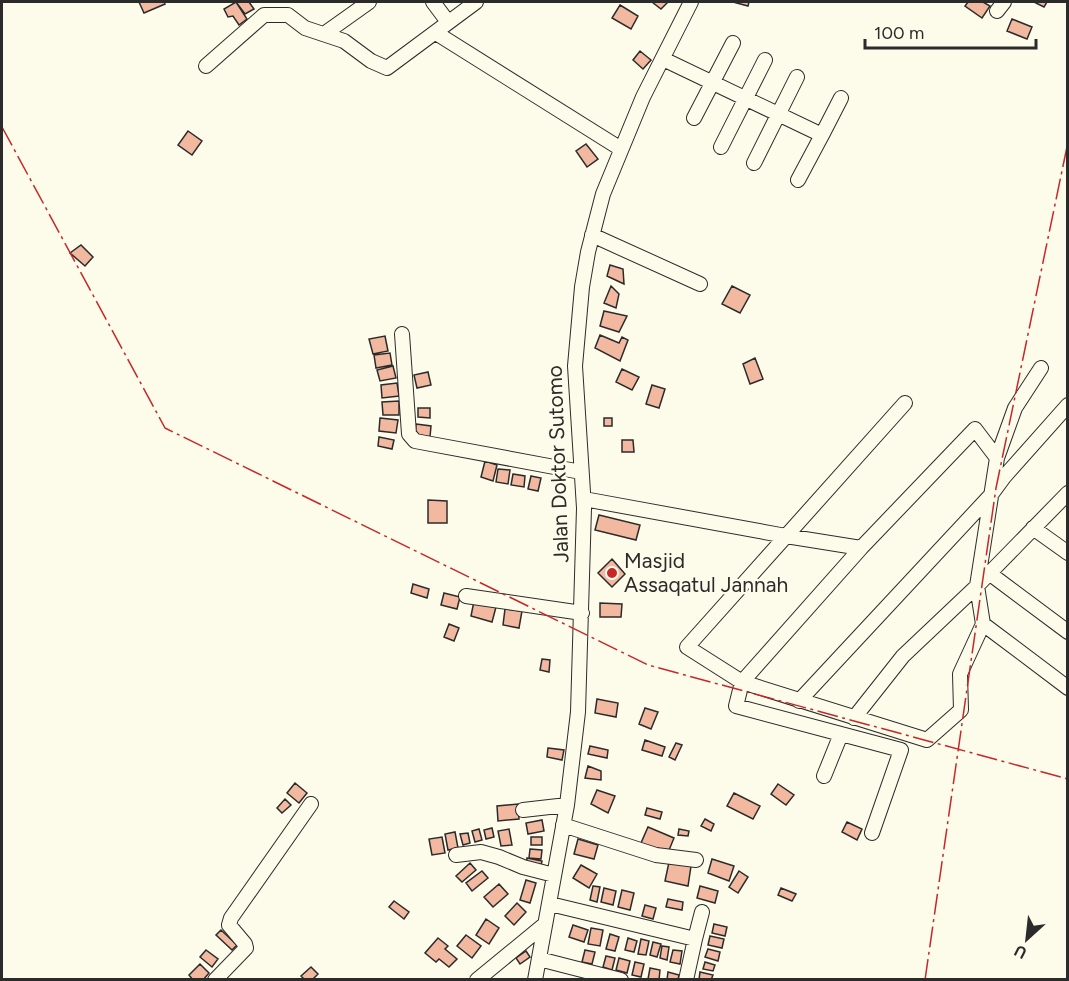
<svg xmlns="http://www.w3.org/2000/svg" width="1069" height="981" font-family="Figtree,sans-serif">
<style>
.building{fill:#f2b8a0;stroke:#2b2b2b;stroke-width:1.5}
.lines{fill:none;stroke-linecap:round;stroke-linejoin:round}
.minor-casing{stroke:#2b2b2b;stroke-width:16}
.minor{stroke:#fdfbea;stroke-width:14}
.power{stroke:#c62828;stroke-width:1.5;stroke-dasharray:21 4.5 3 4.5;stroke-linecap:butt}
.poi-dot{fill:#c62828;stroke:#fdfbea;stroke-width:2}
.labels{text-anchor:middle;stroke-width:4.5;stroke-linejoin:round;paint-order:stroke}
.street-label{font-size:21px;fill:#2b2b2b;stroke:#fdfbea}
.poi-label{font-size:21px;fill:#2b2b2b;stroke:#fdfbea;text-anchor:start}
</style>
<rect width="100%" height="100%" fill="#fdfbea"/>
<!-- building -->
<path class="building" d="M139,2H164L165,4L144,13Z
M236,2H249L254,9L245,14Z
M236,2L247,19L239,25L233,16L228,17L224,9Z
M652,2H668L661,9Z
M733,2H749L748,6Z
M968,2H983L990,6L982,18L965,6Z
M1034,2H1047L1044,7Z
M620,5L638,16L631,29L612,18Z
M1012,19L1032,27L1027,39L1007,31Z
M640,51L651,60L643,69L633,60Z
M188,131L202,141L192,155L178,145Z
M586,144L598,159L587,167L576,151Z
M81,245L93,257L85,266L70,253Z
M610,265L623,269L624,284L607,276Z
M611,286L619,294L616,308L604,303Z
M732,286L750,295L740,313L722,304Z
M604,311L627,316L619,332L600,326Z
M600,335L619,343L622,337L628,340L620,361L595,348Z
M385,336L388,351L373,354L369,339Z
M390,353L392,365L376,368L374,355Z
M755,358L763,379L750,384L743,364Z
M393,366L396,378L380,381L377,370Z
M622,369L639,377L632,390L616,382Z
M428,372L431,385L417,388L414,375Z
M397,383L399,396L382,398L381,385Z
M652,385L665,389L659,408L646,404Z
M399,401V415H383L382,402Z
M418,408H430V418L418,417Z
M380,418L398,420L396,433L379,431Z
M604,418H612V426H604Z
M416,424L431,426L430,437L415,435Z
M379,437L394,440L392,449L378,446Z
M622,440H633L634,452H622Z
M485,461L497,465L493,481L481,477Z
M498,469L510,470L508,484L496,482Z
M513,474L525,476L524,487L511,485Z
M531,476L541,478L538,491L528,489Z
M428,500L447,501V523H428Z
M599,515L640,525L636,540L595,530Z
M612,559L625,574L612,587L598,573Z
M413,584L429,589L427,598L411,593Z
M444,593L460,597L457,609L441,605Z
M474,601L496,607L492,622L471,616Z
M600,603L622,604L621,617H600Z
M505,609L522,611L519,628L503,625Z
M449,624L459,628L454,641L444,637Z
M542,659L550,660L549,672L540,670Z
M597,699L618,703L616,717L595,713Z
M645,708L658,712L651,729L639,724Z
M645,740L665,747L662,756L642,750Z
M676,743L682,745L675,760L669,757Z
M590,746L608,750L607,758L588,754Z
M548,748L564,750L562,760L547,757Z
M588,766L601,771V780L585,778Z
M295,783L307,793L299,803L287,793Z
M778,784L794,795L786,805L771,794Z
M597,790L615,796L608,813L591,804Z
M734,793L760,806L753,819L727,806Z
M285,799L291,805L282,813L277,808Z
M518,804L519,819L498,821L497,806Z
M647,808L662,812L660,819L645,815Z
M705,819L714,824L711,831L701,826Z
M542,820L544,831L528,834L526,823Z
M847,822L862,829L857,840L842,832Z
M648,827L674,838L667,855L641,843Z
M492,828L494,837L486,839L484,830Z
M479,829L482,840L475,842L472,831Z
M509,829L512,845L501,846L498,831Z
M679,829L689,831L688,836L678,835Z
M455,832L458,848L448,850L445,834Z
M468,833L470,843L463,845L460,834Z
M442,837L445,853L432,855L429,839Z
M531,837H542V845H531Z
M578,839L598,845L594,859L574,854Z
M530,849L542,850L541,859L529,858Z
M527,858L542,861L540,870L526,867Z
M712,859L734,866L729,881L708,873Z
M669,862L691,866L688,886L665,881Z
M470,863L476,870L462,882L456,876Z
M581,865L597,874L589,888L573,878Z
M482,871L488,878L472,891L466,883Z
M739,871L748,877L738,893L729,887Z
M526,880L536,883L530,903L520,900Z
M499,884L508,894L493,907L484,897Z
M593,886L600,887L597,902L590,900Z
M700,886L718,891L715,903L697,898Z
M604,888L616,891L613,905L601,902Z
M781,888L796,894L792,901L778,895Z
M622,890L634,893L630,910L618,907Z
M668,899L683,902L682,910L666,907Z
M394,901L409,912L404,919L389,907Z
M517,903L526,912L514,925L505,916Z
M645,905L656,908L653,919L642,916Z
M486,919L499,928L489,944L476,935Z
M714,924L727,927L725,936L712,933Z
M573,925L588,930L584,942L569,937Z
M591,928L603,930L600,946L588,944Z
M221,930L237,945L232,950L216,935Z
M610,934L619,937L615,951L606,949Z
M466,935L481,946L472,958L457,946Z
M710,936L724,939L722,948L708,945Z
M438,938L448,946L445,949L457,959L449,967L439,959L436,962L425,953Z
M628,938L637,941L634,952L625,950Z
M641,939L649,941L646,955L638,954Z
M653,942L661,944L657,957L650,955Z
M662,946L669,947L667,960L660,958Z
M708,949L720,952L718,961L705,957Z
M206,950L218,959L212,967L200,957Z
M585,950L595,952L592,964L582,962Z
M673,950L682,951L680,964L670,962Z
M526,951L530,957L520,964L516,958Z
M606,956L615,958L612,970L603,967Z
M619,958L630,961L627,973L616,970Z
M635,962L644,964L641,977L632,975Z
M705,962L715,965L713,971L703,969Z
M200,964L209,973L203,980H193L189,975Z
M311,967L318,974L312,980H305L301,976Z
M650,968L660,970L659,980L648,979Z
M668,972L679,975L678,980H667Z
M700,972L713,975L711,980H699Z"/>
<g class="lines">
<!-- minor casing -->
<g class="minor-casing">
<path id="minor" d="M433,2L448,22
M997,11L1004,2
M436,33L621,149
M324,34L369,2
M663,59L822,135L841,98
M206,66L264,15H288L305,28L344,41L371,61L387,68L476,2
M694,118L733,43
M721,147L765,60
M754,163L797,77
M798,180L822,135
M592,235L700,284
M402,334L409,434L415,441L581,472
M905,403L687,647L742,682L927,740L961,710L960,674L983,624L977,586L997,458L1015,408L1041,368
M584,499L786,536L861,548
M1033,528L1068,553
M989,573L1068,632
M466,596L582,613
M983,624L1068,688
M799,701L990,496L1004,477L1068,405
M854,718L903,656L977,586L1068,493
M841,734L901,750L872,833
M824,776L841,734L736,706L742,682L861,548L975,429L997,458
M523,810L567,805
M563,825L656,855L696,860
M456,855L481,852L499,857L523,867L554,875
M550,904L695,939L686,980
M695,939L702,912
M539,959L621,980
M215,980L246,948L245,944L229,925L231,918L311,804
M477,980L544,925
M535,980L567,805L578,712L584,508L575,366L582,287L588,252L603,194L643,97L691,2"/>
</g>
<!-- minor -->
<use href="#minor" class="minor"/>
<!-- power -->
<path class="power" d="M2,127L165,428L648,665L1068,779
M925,980L996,488L1068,142"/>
</g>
<!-- markers -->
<circle class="poi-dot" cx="612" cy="573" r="6"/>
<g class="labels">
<!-- street labels -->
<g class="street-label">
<text transform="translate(558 464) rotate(-92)" y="7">Jalan Doktor Sutomo</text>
</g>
<!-- poi labels -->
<g class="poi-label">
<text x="624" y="568">Masjid<tspan x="624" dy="24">Assaqatul Jannah</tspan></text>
</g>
</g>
<!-- border -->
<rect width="1069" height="981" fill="none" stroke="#2b2b2b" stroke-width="6"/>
<!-- north arrow -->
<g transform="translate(1027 939) rotate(207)" stroke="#fdfbea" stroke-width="4.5" paint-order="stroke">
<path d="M0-4.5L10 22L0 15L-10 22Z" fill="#2b2b2b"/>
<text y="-9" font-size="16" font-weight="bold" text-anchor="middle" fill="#2b2b2b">U</text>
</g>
<!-- scale -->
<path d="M865 39v9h171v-9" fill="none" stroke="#2b2b2b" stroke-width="3"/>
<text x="874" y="39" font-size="18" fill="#2b2b2b" stroke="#fdfbea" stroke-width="4.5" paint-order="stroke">100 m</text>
</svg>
